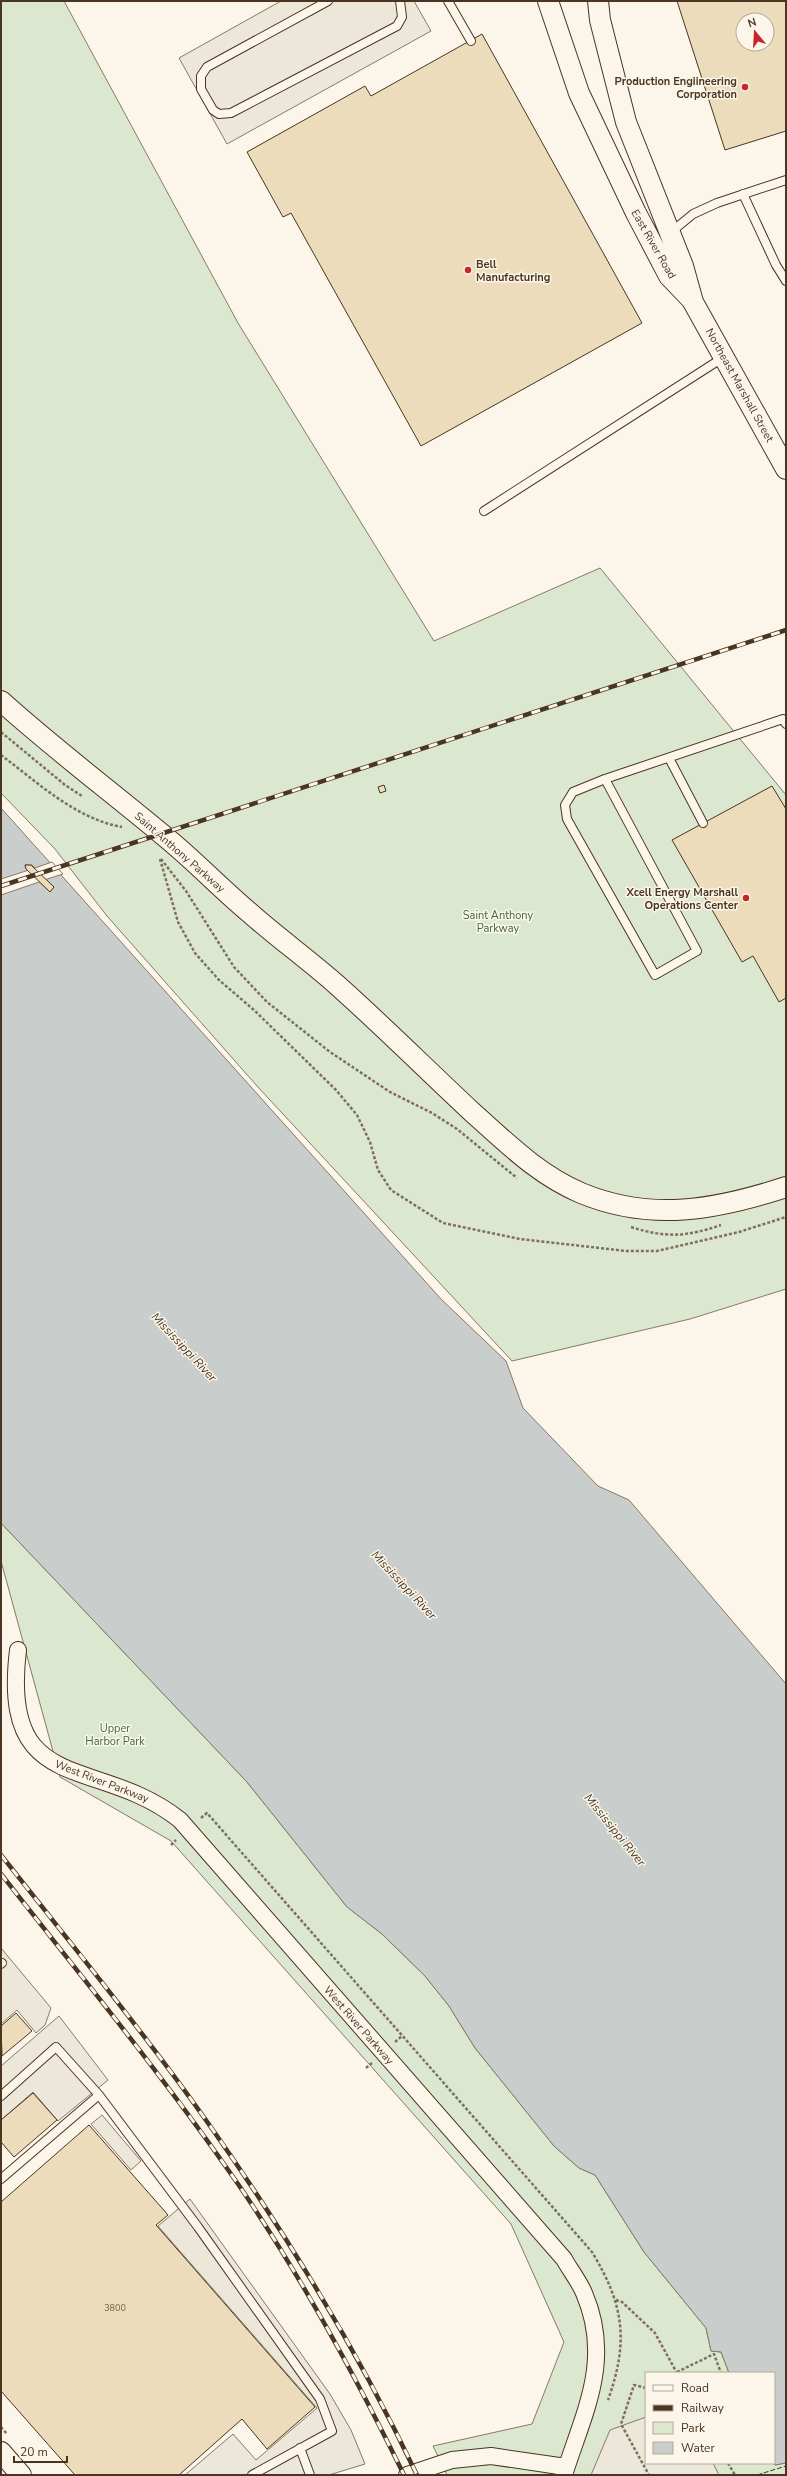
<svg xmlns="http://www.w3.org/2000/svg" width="787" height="2476" font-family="'Nunito Sans',sans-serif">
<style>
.green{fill:#dce7d0;stroke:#887966}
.parking{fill:#ede7d9;stroke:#887966}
.water{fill:#c9cecd;stroke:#887966;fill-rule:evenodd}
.pier{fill:#fbf6e9;stroke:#887966}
.building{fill:#ecdcbc;stroke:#4a3520;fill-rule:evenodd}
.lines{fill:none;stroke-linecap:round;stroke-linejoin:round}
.service-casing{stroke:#4a3520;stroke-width:10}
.minor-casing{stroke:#4a3520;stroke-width:18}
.tertiary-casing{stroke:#4a3520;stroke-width:22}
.path{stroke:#7f6f5c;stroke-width:2.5;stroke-dasharray:3 2;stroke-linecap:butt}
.service{stroke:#fbf6e9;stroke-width:8}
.minor{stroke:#fbf6e9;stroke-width:16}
.tertiary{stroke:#fbf6e9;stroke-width:20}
.rail-casing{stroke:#4a3520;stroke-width:4.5}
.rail{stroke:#fbf6e9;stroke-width:3;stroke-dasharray:9;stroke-linecap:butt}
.fence{stroke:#4a3520;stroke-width:1;stroke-dasharray:5 2;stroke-linecap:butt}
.poi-dot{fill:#c62828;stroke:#fbf6e9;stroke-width:1.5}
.labels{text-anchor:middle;stroke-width:3;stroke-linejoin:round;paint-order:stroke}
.number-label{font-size:9px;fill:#725f47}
.poi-label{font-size:11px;font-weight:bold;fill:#4a3520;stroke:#fbf6e9;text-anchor:end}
.street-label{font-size:11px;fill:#4a3520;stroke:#fbf6e9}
.park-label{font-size:11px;fill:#436837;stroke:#fbf6e9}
.water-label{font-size:12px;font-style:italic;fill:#4a3520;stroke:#fbf6e9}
</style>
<rect width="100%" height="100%" fill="#fbf6e9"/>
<!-- green -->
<path class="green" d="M1,1H64L238,323L434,641L600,568L786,795V1289L690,1319L512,1361L257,1086L107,916L55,849L1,793Z
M1,1523L247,1782L347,1907L382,1934L425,1976L449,2006L475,2048L554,2146L579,2168L595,2175L644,2252L706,2328L711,2351L721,2352L729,2373H646V2463H773L775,2465L786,2463V2475H447L433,2446L532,2424L564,2342L511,2224L171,1841L60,1777L1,1561Z"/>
<!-- parking -->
<path class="parking" d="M281,1H414L431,31L227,144L179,58Z
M1,1948L51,2008L45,2025L36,2033L17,2010L1,2024Z
M59,2016L108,2080L58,2121L33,2092L1,2120V2066Z
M102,2115L141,2161L131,2170L91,2124Z
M190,2199L330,2394L351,2430L365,2464L329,2475H185L233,2434L256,2460L317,2408L158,2226Z
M646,2417V2463H713L719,2475H591L610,2430Z"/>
<!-- water -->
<path class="water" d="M1,808L441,1299L506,1361L523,1408L598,1486L629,1500L786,1684V2463L775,2465L773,2463L774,2373H729L721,2352L711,2351L706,2328L644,2252L595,2175L579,2168L554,2146L475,2048L449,2006L425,1976L382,1934L347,1907L247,1782L1,1523ZM32,865L54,887L50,892L26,869L25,865Z"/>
<!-- pier -->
<path class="pier" d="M52,862L63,874L44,880L32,869Z
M29,870L42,881L1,895V879Z"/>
<!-- building -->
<path class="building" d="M677,1H786V131L725,150ZM743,20H767V44H743Z
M482,34L642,323L421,446L291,213L283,217L247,152L365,86L371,96Z
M384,785L386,791L380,793L378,787Z
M772,786L786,809V998L779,1002L753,956L742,962L672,840Z
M25,865H31L54,887L50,892L26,869Z
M16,2013L32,2031L2,2056L1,2026Z
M33,2093L57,2120L14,2157L1,2142V2120Z
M89,2125L168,2215L156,2225L315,2407L267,2449L242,2419L179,2475H75L1,2391V2202Z"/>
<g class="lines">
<!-- service casing -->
<g class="service-casing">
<path id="service" d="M328,1L207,67L201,76V89L213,110L219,114L231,113L397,26L402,17L400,1
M448,1L471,41
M743,194L776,265L786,281
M670,233L693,214L717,203L786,180
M484,511L724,357
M669,758L703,823
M605,779L697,951L655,975L567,819L565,805L573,792L605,779L783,719L786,724
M1,1964L2,1963
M1,2096L56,2047L99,2095
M1,2179L99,2095L198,2227L320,2399L332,2431L252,2475
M300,2448L310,2475"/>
</g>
<!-- minor casing -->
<g class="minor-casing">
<path id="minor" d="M18,1650C0,1799 97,1754 180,1820L564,2259C570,2270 579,2281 584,2293C613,2360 584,2412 564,2475
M407,2475L452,2460L491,2456L566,2467"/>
</g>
<!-- tertiary casing -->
<g class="tertiary-casing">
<path id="tertiary" d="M548,1L579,93L636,213L669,276L691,299
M598,1L600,20L626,122L683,266L693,302L786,469
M1,701C53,748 109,790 163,835C193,859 220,888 250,913C278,938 309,960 337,985C383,1026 427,1070 472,1112C507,1143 537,1174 581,1193C651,1222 716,1210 786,1187
M1,2452L21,2475"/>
</g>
<!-- path -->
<path class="path" d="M1,732L65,785L82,796
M1,755C37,782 76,819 122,827
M160,859L178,922L195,953L219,980L254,1010L336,1090L357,1115L370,1142L378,1170L391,1190L443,1223L520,1239L626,1251H657L739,1232L786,1217
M161,859L186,891L234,967L267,1002L330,1052L390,1092L432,1113L457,1129L517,1178
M631,1227C665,1238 687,1237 721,1225
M201,1818L207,1813L592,2252C624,2305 629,2341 608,2400
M171,1845L176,1840
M395,2042L402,2036
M366,2068L372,2063
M616,2300L622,2302L655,2333L677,2373
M677,2372L714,2354L721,2373
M646,2388L634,2385L621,2424L649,2475
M1,2427L7,2434
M728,2463L735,2475"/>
<!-- service -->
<use href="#service" class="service"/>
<!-- minor -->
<use href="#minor" class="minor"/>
<!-- tertiary -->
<use href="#tertiary" class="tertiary"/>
<!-- rail casing -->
<g class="rail-casing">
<path id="rail" d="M1,886L786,630
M1,1855C71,1944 143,2031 208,2123C287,2235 358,2351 417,2475
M1,1874C81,1976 164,2077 238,2184C301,2276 355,2375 404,2475"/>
</g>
<!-- rail -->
<use href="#rail" class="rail"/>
<!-- fence -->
<path class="fence" d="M757,2475L786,2466"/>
</g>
<!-- markers -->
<g class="poi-dot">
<circle cx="745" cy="87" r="4"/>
<circle cx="468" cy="270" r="4"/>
<circle cx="746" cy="898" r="4"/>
</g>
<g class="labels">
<!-- number labels -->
<g class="number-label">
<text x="115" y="2311">3800</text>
</g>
<!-- poi labels -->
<g class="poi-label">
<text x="737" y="85">Production Engiineering<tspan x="737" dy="13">Corporation</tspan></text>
<text x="476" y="268" text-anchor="start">Bell<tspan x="476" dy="13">Manufacturing</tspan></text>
<text x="738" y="896">Xcell Energy Marshall<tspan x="738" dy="13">Operations Center</tspan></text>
</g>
<!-- street labels -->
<g class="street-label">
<text transform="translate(654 244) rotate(60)" y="4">East River Road</text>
<text transform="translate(740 385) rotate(61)" y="4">Northeast Marshall Street</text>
<text transform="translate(180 852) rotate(41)" y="4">Saint Anthony Parkway</text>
<text transform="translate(102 1781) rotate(21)" y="4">West River Parkway</text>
<text transform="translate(359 2025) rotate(49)" y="4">West River Parkway</text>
</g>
<!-- park labels -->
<g class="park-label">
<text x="498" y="919">Saint Anthony<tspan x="498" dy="13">Parkway</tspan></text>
<text x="115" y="1732">Upper<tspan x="115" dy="13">Harbor Park</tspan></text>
</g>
<!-- water labels -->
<g class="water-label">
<text transform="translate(184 1347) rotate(47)" y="4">Mississippi River</text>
<text transform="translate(404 1585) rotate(47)" y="4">Mississippi River</text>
<text transform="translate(615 1830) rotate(51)" y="4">Mississippi River</text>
</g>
</g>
<!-- border -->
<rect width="787" height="2476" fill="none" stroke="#4a3520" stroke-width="4"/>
<!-- legend -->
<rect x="645" y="2372" width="130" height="92" fill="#fbf6e9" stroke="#b4a999"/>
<rect x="653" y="2385" width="20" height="6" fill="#fbf6e9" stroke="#b4a999"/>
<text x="681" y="2392" font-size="12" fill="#4a3520">Road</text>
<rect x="653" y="2405" width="20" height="6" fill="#4a3520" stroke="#b4a999"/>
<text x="681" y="2412" font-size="12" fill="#4a3520">Railway</text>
<rect x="653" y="2422" width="20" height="12" fill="#dce7d0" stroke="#b4a999"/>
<text x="681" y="2432" font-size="12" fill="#4a3520">Park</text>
<rect x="653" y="2442" width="20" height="12" fill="#c9cecd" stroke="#b4a999"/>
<text x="681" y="2452" font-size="12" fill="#4a3520">Water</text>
<!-- north arrow -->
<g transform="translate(755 32) rotate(342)"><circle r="19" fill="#fbf6e9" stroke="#b4a999"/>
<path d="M0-3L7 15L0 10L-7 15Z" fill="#c62828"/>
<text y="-6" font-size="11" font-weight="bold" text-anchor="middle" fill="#4a3520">N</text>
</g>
<!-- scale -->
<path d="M14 2456v6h53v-6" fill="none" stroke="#4a3520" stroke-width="2"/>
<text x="20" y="2456" font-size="12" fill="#4a3520" stroke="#fbf6e9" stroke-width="3" paint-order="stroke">20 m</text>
</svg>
